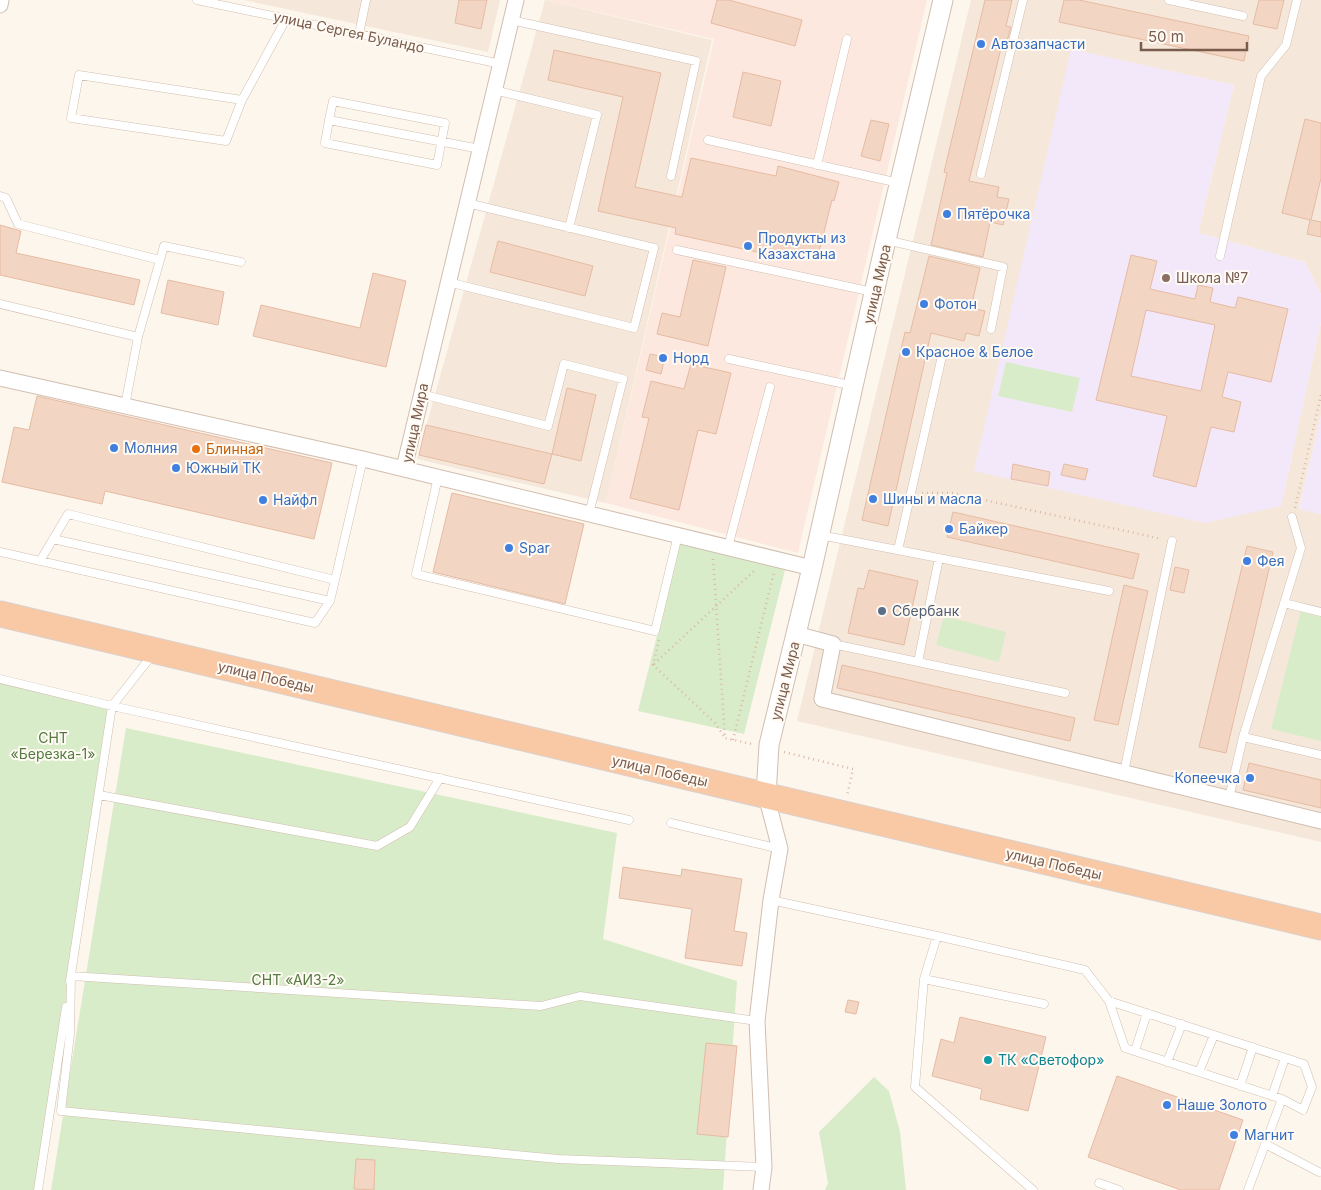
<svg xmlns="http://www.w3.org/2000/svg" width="1321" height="1190" font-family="Inter,sans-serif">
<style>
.residential{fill:#f5e8da}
.commercial{fill:#fde8e0}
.education{fill:#f3e8fa}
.green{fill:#d8ecc9}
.building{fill:#f3d5c3;stroke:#e6bba3;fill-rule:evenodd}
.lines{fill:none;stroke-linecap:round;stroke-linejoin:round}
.service-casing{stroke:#d1beb0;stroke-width:9}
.minor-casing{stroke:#d1beb0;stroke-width:17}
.tertiary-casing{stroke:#d1beb0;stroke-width:21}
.trunk-casing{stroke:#dad1cd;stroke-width:27}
.path{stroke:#d9b8a5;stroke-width:2.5;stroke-dasharray:1 4;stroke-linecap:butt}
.service{stroke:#fff;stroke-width:8}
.minor{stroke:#fff;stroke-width:15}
.tertiary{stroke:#fff;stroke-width:19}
.trunk{stroke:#f9c8a4;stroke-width:25}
.shop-dot{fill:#3f7fe0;stroke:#fffaf3;stroke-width:2}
.education-dot{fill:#8d6e63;stroke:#fffaf3;stroke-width:2}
.food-dot{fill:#e8710a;stroke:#fffaf3;stroke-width:2}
.service-dot{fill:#5c6f8a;stroke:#fffaf3;stroke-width:2}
.culture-dot{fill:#0f9aa8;stroke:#fffaf3;stroke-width:2}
.labels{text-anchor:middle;stroke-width:4;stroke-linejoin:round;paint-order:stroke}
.street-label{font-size:14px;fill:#7a5c4d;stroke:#fffaf3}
.shop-label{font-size:14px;fill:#366cbe;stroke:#fffaf3;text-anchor:start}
.education-label{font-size:14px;fill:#785e54;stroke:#fffaf3;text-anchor:start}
.food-label{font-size:14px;fill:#c56008;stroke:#fffaf3;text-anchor:start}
.service-label{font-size:14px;fill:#4e5e75;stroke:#fffaf3;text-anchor:start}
.park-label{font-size:14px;fill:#537a41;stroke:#fffaf3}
.culture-label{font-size:14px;fill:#0d838f;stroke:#fffaf3;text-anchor:start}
</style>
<rect width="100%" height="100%" fill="#fdf6ec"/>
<!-- residential -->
<path class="residential" d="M244,0H500L488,52Z
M545,0L712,40L606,503L417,459Z
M971,0H1321V295L1305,262L1198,233L1234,85L1071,50L1281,506L1321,322V415L1299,508L1321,514V842L797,721Z"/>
<!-- commercial -->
<path class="commercial" d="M545,0H927L798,553L606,503L714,39Z"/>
<!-- education -->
<path class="education" d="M1071,49L1234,85L1198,233L1305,262L1321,295V322L1281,506L1205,523L974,471Z
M1321,415V514L1299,509Z"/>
<!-- green -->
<path class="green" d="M1006,362L1080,378L1072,412L998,396Z
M681,540L785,570L744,734L638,711Z
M1301,610L1321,615V741L1271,729Z
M944,616L1006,632L999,662L936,645Z
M0,679L112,706L38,1190H0Z
M126,728L617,833L603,939L737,981L723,1190H51Z
M874,1077L889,1091L900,1132L906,1190H825L828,1183L819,1132Z"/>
<!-- building -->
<path class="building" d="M459,0H487L481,29L455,23Z
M717,0H729L802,20L795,46L711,23Z
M985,0H1012L1006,26L1011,27L1007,41L1003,40L969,181L999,187L997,197L1009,199L1003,225L990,222L983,257L931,245L947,173L944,172Z
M1064,0H1079L1249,36L1244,61L1059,22Z
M1259,0H1284L1277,29L1253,24Z
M554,50L661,73L635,187L682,197L691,158L776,176L778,166L839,182L834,201L832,200L817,260L776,250L775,256L675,234L676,228L598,211L623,97L548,80Z
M743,72L781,81L771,126L733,117Z
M1305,119L1321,123V178L1311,220L1321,222V237L1307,234L1310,220L1282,213Z
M871,120L889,124L880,161L861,156Z
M0,225L21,231L16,253L140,280L134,305L0,275Z
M498,241L593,266L585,296L490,272Z
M1131,255L1157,261L1150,289L1195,299L1198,285L1213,288L1210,302L1235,308L1238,297L1288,309L1271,382L1228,372L1222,397L1241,402L1234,432L1211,427L1196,487L1153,476L1167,416L1096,400ZM1146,310L1215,325L1201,391L1131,376Z
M929,256L980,268L971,308L985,311L979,336L966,333L964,341L931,333L888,526L862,520L905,332L910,333Z
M693,260L726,267L708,346L657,334L662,313L680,317Z
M373,273L406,281L386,367L253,336L261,305L360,328Z
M168,280L224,292L218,325L161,313Z
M650,354L665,357L661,374L646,370Z
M691,364L731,373L716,434L698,430L679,510L630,498L649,418L642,417L651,381L684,389Z
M567,388L596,395L581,461L552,454Z
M37,396L332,463L314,539L105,491L102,504L2,482L14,427L29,430Z
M426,425L552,454L544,484L419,455Z
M1013,464L1050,472L1048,486L1011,479Z
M1064,464L1088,469L1085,480L1061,475Z
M452,493L584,524L565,604L433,572Z
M953,512L1139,554L1133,579L947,537Z
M1247,546L1273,552L1226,753L1199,747Z
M1175,567L1189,570L1184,593L1170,590Z
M869,570L918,581L904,645L848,633L858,588L864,589Z
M1124,585L1148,591L1118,725L1094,720Z
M842,665L1075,718L1070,741L837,688Z
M1249,763L1321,780V808L1243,790Z
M623,867L681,876L682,869L742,879L734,931L747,933L742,966L685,958L692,909L619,898Z
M848,1000L859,1002L856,1014L845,1012Z
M960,1017L1046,1037L1028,1111L980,1099L982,1089L932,1076L941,1039L954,1043Z
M706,1043L737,1046L728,1137L697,1134Z
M1117,1076L1243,1120L1219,1190H1181L1088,1157Z
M356,1159L375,1160L374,1190L354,1189Z"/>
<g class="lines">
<!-- service casing -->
<g class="service-casing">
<path id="service" d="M197,0L501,64
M1169,0L1243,16
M511,20L696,61L671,176
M359,34L366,0
M494,90L597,115L569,228
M242,100L226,141L71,118L79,75L242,100L286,19
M329,120L333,101L445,123L437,165L325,143L329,120L480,149
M708,140L899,183
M817,165L847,39
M981,174L1023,0
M0,196L6,198L18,224L160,260
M886,240L1003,267L991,329
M677,250L873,292
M1220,256L1261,76L1286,45L1297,0
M448,282L634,328L654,248L467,203
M0,304L138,337
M729,359L854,386
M421,394L548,426L564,364L623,379L589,514
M125,406L138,337L164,246L241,262
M438,477L416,574L655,631L678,535
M820,535L1109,591
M53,539L330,601
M728,547L770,387
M898,550L942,356
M0,552L315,623L330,601L335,580
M40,561L68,514L335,580L363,459
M1284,603L1321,612
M833,644L1065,693
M918,662L939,558
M0,679L112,706L629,820
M1243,737L1301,548L1292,517
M1124,772L1172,541
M99,795L377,846L410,827L440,778
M1229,798L1243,737L1321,755
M671,823L780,849
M771,900L937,936L1085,970L1109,1001L1125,1048L1282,1099L1248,1190
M937,936L924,979L1044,1004
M924,979L915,1087L1033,1190
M70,981L112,706L153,654
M1109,1001L1304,1064L1312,1087L1303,1110L1282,1099
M757,1021L580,996L541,1006L71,976L70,1034L61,1111L558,1159L764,1167
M1135,1051L1147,1013
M1167,1062L1182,1024
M1199,1072L1214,1035
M1240,1086L1253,1047
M1272,1096L1285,1058
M1265,1144L1319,1172
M1099,1183L1119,1190
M38,1190L66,1007"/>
</g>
<!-- minor casing -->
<g class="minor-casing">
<path id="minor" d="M0,5L1,0
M0,378L363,459L812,568
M404,468L516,0
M796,634L833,644L822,699L1321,821
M761,1190L764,1167L757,1021L771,900L780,849L766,795"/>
</g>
<!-- tertiary casing -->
<g class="tertiary-casing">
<path id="tertiary" d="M766,795L769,745L812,568L886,240L943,0"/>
</g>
<!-- trunk casing -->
<g class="trunk-casing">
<path id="trunk" d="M0,614L1321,927"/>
</g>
<!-- path -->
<path class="path" d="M922,493H953L1162,539
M1295,508L1321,395
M713,559L725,738L752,744
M659,640L653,665L715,723L725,738
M654,664L756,569
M733,740L774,572
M784,752L853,769L847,796"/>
<!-- service -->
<use href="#service" class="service"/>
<!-- minor -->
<use href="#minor" class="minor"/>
<!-- tertiary -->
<use href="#tertiary" class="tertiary"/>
<!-- trunk -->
<use href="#trunk" class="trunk"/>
</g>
<!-- markers -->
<g class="shop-dot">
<circle cx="981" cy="44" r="5"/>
<circle cx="947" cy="214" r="5"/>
<circle cx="748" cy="246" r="5"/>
<circle cx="924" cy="304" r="5"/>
<circle cx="906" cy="352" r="5"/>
<circle cx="663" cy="358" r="5"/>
<circle cx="114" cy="448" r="5"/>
<circle cx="176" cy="468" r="5"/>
<circle cx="873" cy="499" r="5"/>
<circle cx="263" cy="500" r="5"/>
<circle cx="949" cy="529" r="5"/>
<circle cx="509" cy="548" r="5"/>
<circle cx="1247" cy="561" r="5"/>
<circle cx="1250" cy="778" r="5"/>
<circle cx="1167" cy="1105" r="5"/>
<circle cx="1234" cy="1135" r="5"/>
</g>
<circle class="education-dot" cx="1166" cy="278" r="5"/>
<circle class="food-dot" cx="196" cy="449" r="5"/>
<circle class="service-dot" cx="882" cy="611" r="5"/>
<circle class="culture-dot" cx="988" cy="1060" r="5"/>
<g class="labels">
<!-- street labels -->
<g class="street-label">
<text transform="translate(349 32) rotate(12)" y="5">улица Сергея Буландо</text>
<text transform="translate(877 284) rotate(-77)" y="5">улица Мира</text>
<text transform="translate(415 423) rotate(-78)" y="5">улица Мира</text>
<text transform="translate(266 677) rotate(13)" y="5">улица Победы</text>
<text transform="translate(785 681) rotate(-76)" y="5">улица Мира</text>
<text transform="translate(660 771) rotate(13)" y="5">улица Победы</text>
<text transform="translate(1054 864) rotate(13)" y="5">улица Победы</text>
</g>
<!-- shop labels -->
<g class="shop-label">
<text x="991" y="49">Автозапчасти</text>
<text x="957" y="219">Пятёрочка</text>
<text x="758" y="243">Продукты из<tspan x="758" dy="16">Казахстана</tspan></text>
<text x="934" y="309">Фотон</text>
<text x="916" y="357">Красное &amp; Белое</text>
<text x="673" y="363">Норд</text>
<text x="124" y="453">Молния</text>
<text x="186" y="473">Южный ТК</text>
<text x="883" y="504">Шины и масла</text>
<text x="273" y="505">Найфл</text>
<text x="959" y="534">Байкер</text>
<text x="519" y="553">Spar</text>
<text x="1257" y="566">Фея</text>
<text x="1240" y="783" text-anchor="end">Копеечка</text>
<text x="1177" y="1110">Наше Золото</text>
<text x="1244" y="1140">Магнит</text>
</g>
<!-- education labels -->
<g class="education-label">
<text x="1176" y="283">Школа №7</text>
</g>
<!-- food labels -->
<g class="food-label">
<text x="206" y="454">Блинная</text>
</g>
<!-- service labels -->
<g class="service-label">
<text x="892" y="616">Сбербанк</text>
</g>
<!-- park labels -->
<g class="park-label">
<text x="53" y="743">СНТ<tspan x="53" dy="16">«Березка-1»</tspan></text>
<text x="298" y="985">СНТ «АИЗ-2»</text>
</g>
<!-- culture labels -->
<g class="culture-label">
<text x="998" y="1065">ТК «Светофор»</text>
</g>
</g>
<!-- scale -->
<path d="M1141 42v8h106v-8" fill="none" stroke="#7a5c4d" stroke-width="2.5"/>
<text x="1148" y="42" font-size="15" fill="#7a5c4d" stroke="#fffaf3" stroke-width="4" paint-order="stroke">50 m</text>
</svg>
